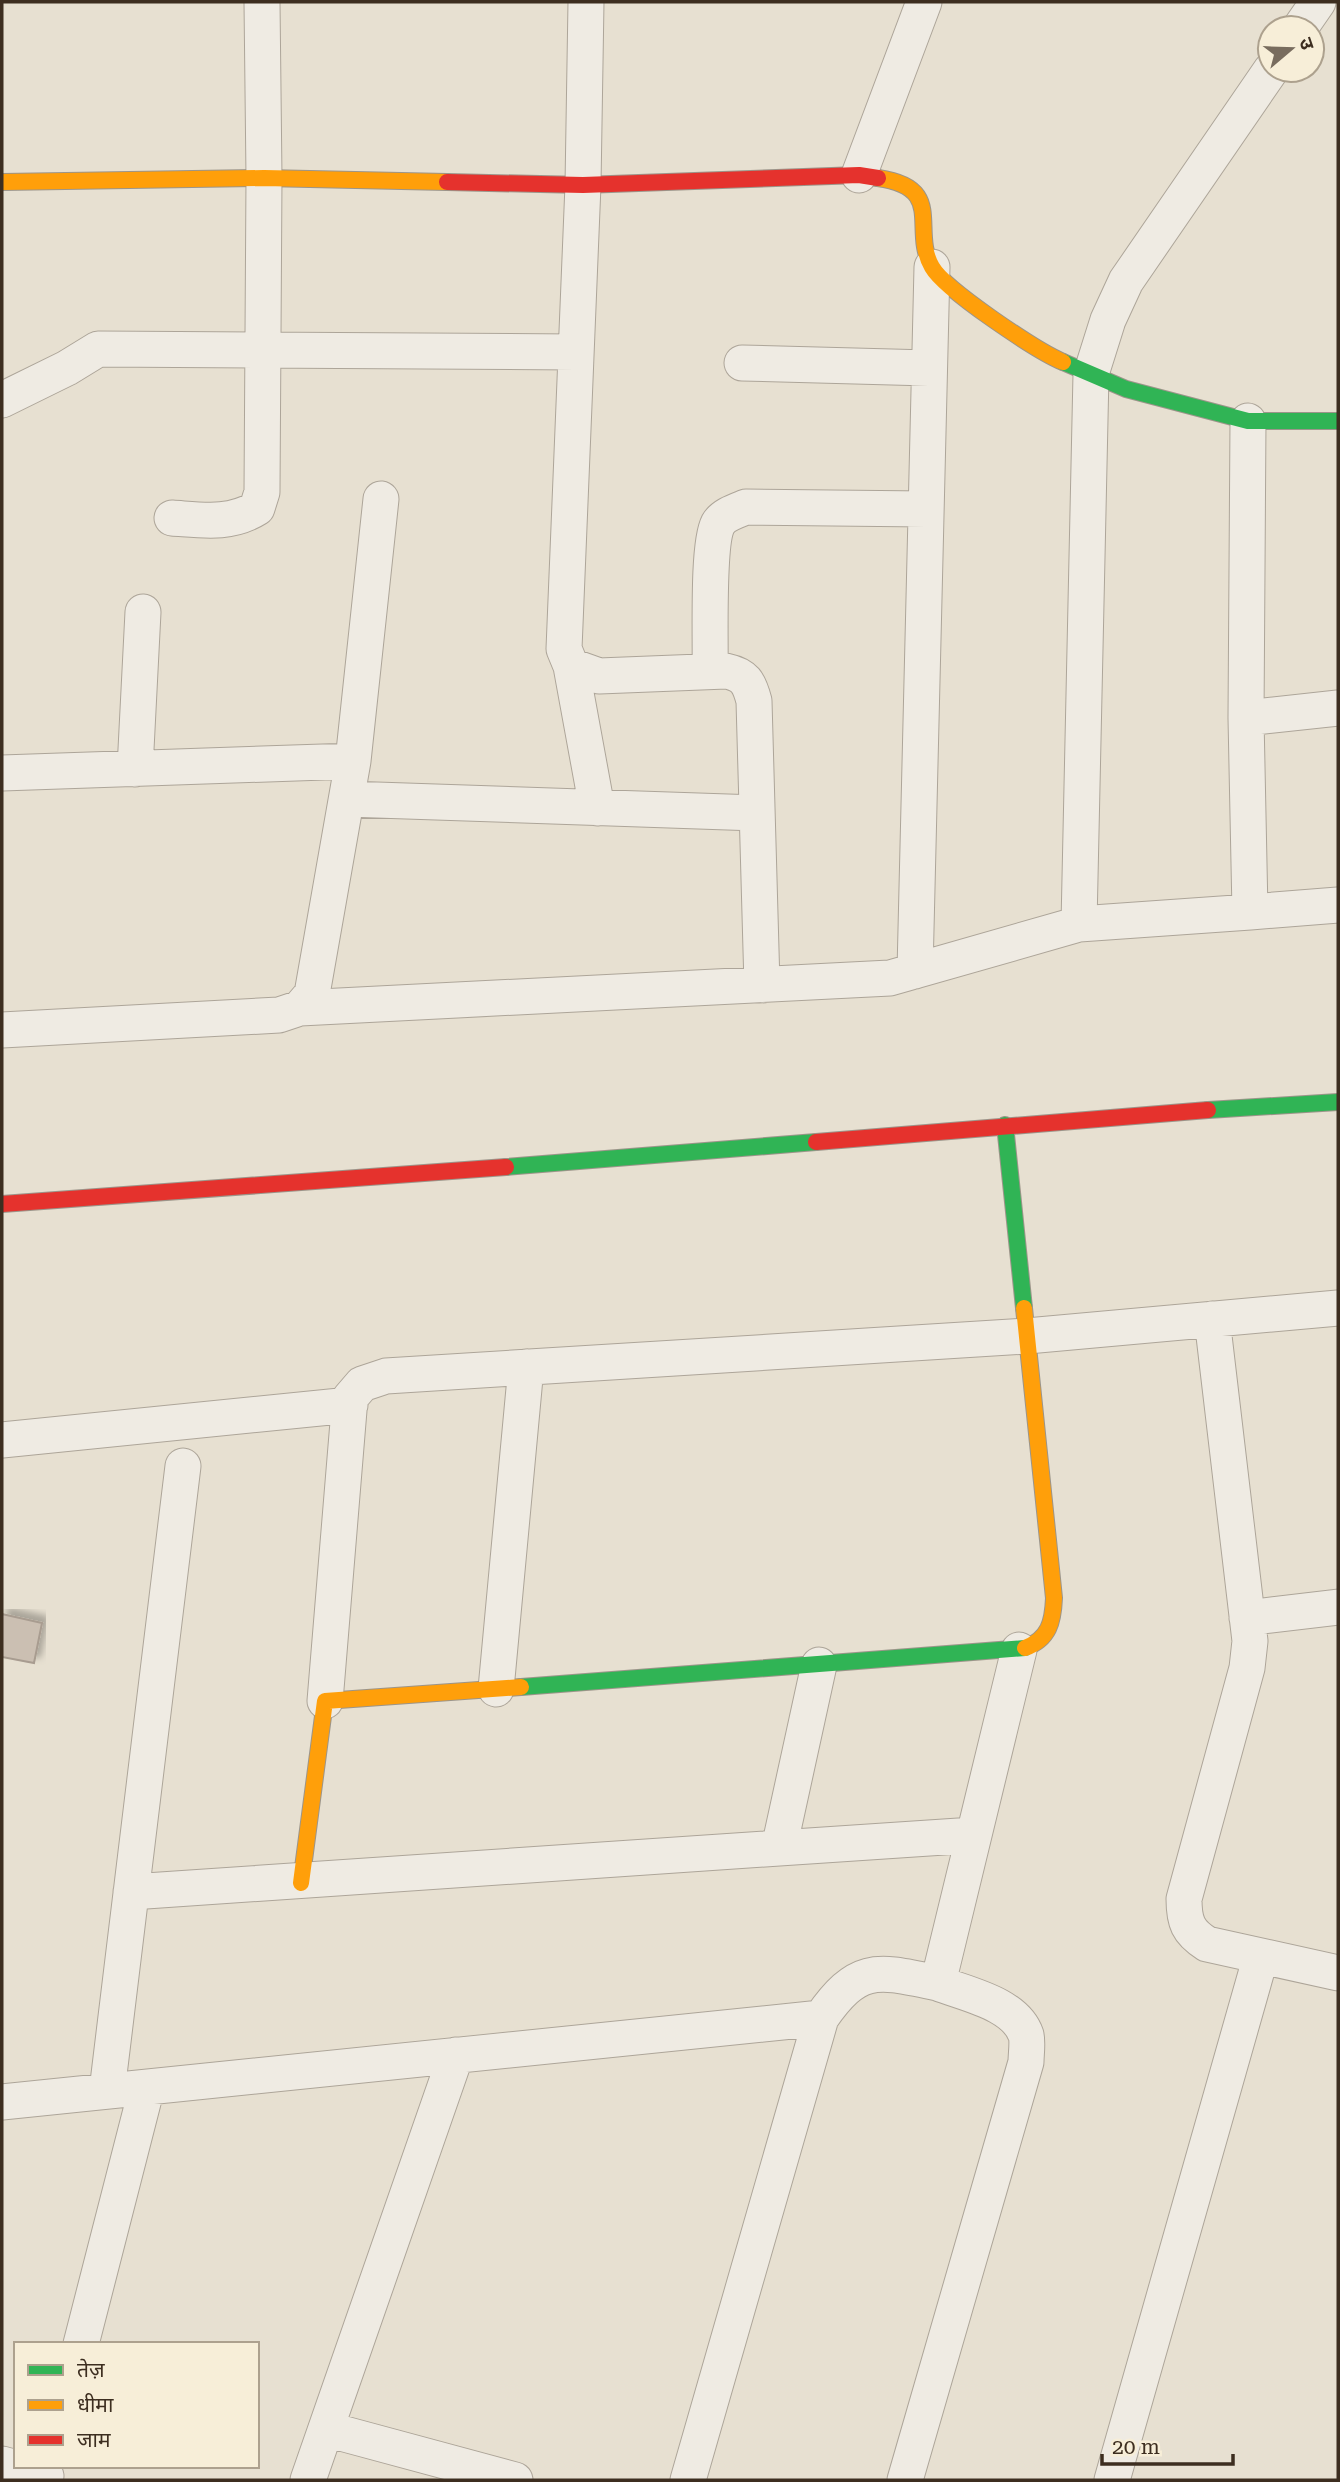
<svg xmlns="http://www.w3.org/2000/svg" width="1340" height="2482" font-family="'Roboto Serif','Noto Sans Devanagari',serif">
<style>
.building{fill:#cbbfb2;stroke:#a89c90;stroke-width:2;filter:url(#shadow)}
.lines{fill:none;stroke-linecap:round;stroke-linejoin:round}
.street-casing{stroke:#ada599;stroke-width:37}
.fast-casing{stroke:#9c958a;stroke-width:18}
.slow-casing{stroke:#9c958a;stroke-width:18}
.jam-casing{stroke:#9c958a;stroke-width:18}
.street{stroke:#efebe3;stroke-width:35}
.fast{stroke:#30b455;stroke-width:16}
.slow{stroke:#ff9f0a;stroke-width:16}
.jam{stroke:#e5322d;stroke-width:16}
</style>
<defs>
<filter id="shadow"><feDropShadow dx="6" dy="-6" stdDeviation="3.5" flood-color="#0004"/></filter>
</defs>
<rect width="100%" height="100%" fill="#e7e0d1"/>
<!-- building -->
<path class="building" d="M2,1614L42,1623L34,1663L2,1657Z"/>
<g class="lines">
<!-- street casing -->
<g class="street-casing">
<path id="street" d="M586,2L583,185L564,649L571,666L599,676L726,671C745,675 749,682 754,701L762,985
M1300,28L1318,2
M859,175L924,2
M742,363L929,368
M2,400L67,368L98,349L576,352
M172,518C202,520 230,525 257,508L262,492L264,178L262,2
M571,666L597,808
M710,671C711,642 707,545 718,524C723,515 736,511 746,507L926,509
M1338,708L1246,718L1250,912L1338,905
M1246,718L1248,421
M135,769L143,612
M2,773L353,761
M347,799L757,813
M1250,912L1079,924L1091,374L1108,320L1126,281L1271,70
M915,971L932,267
M300,1008L890,978L1079,924
M2,1030L279,1015L300,1008L312,994L353,761L381,499
M1212,1319L1250,1641L1247,1668L1184,1899C1184,1922 1188,1932 1207,1944L1338,1973
M2,1440L350,1405
M1247,1618L1338,1607
M496,1689L526,1367
M325,1701L350,1398L362,1384L386,1376L1027,1336L1338,1308
M779,1848L974,1835
M131,1892L779,1848L819,1665
M821,2018C859,1963 878,1971 938,1983L1019,1650
M107,2091L183,1466
M2,2102L821,2018L688,2480
M81,2344L147,2087
M326,2429L515,2480
M2,2464L46,2476
M308,2480L456,2055
M905,2480L1026,2062C1026,2054 1028,2042 1026,2035C1015,2003 965,1994 938,1983
M1112,2480L1261,1956"/>
</g>
<!-- fast casing -->
<g class="fast-casing">
<path id="fast" d="M1063,362L1126,389L1248,421H1338
M1208,1110L1338,1102
M1005,1125L1024,1308
M506,1167L816,1142
M521,1687L1025,1648"/>
</g>
<!-- slow casing -->
<g class="slow-casing">
<path id="slow" d="M878,178C947,188 910,229 932,267C945,290 1037,351 1063,362
M2,182L264,178L447,182
M1024,1308L1054,1598C1053,1622 1049,1639 1025,1648
M301,1883L325,1701L521,1687"/>
</g>
<!-- jam casing -->
<g class="jam-casing">
<path id="jam" d="M447,182L583,185L859,175L878,178
M816,1142L1208,1110
M2,1204L506,1167"/>
</g>
<!-- street -->
<use href="#street" class="street"/>
<!-- fast -->
<use href="#fast" class="fast"/>
<!-- slow -->
<use href="#slow" class="slow"/>
<!-- jam -->
<use href="#jam" class="jam"/>
</g>
<!-- border -->
<rect width="1340" height="2482" fill="none" stroke="#3d2e20" stroke-width="7"/>
<!-- legend -->
<rect x="14" y="2342" width="245" height="126" fill="#f7eed8" stroke="#ada18e" stroke-width="2"/>
<rect x="28" y="2365" width="35" height="10" fill="#30b455" stroke="#ada18e" stroke-width="2"/>
<text x="77" y="2377" font-size="21" fill="#3d2e20">तेज़</text>
<rect x="28" y="2400" width="35" height="10" fill="#ff9f0a" stroke="#ada18e" stroke-width="2"/>
<text x="77" y="2412" font-size="21" fill="#3d2e20">धीमा</text>
<rect x="28" y="2435" width="35" height="10" fill="#e5322d" stroke="#ada18e" stroke-width="2"/>
<text x="77" y="2447" font-size="21" fill="#3d2e20">जाम</text>
<!-- north arrow -->
<g transform="translate(1291 49) rotate(71)"><circle r="33" fill="#f7eed8" stroke="#ada18e" stroke-width="2"/>
<path d="M0-5L12 26L0 18L-12 26Z" fill="#786c5e"/>
<text y="-10" font-size="19" font-weight="bold" text-anchor="middle" fill="#3d2e20">उ</text>
</g>
<!-- scale -->
<path d="M1102 2454v10h131v-10" fill="none" stroke="#3d2e20" stroke-width="3.5"/>
<text x="1112" y="2454" font-size="21" fill="#3d2e20" stroke="#f7eed8" stroke-width="5" paint-order="stroke">20 m</text>
</svg>
